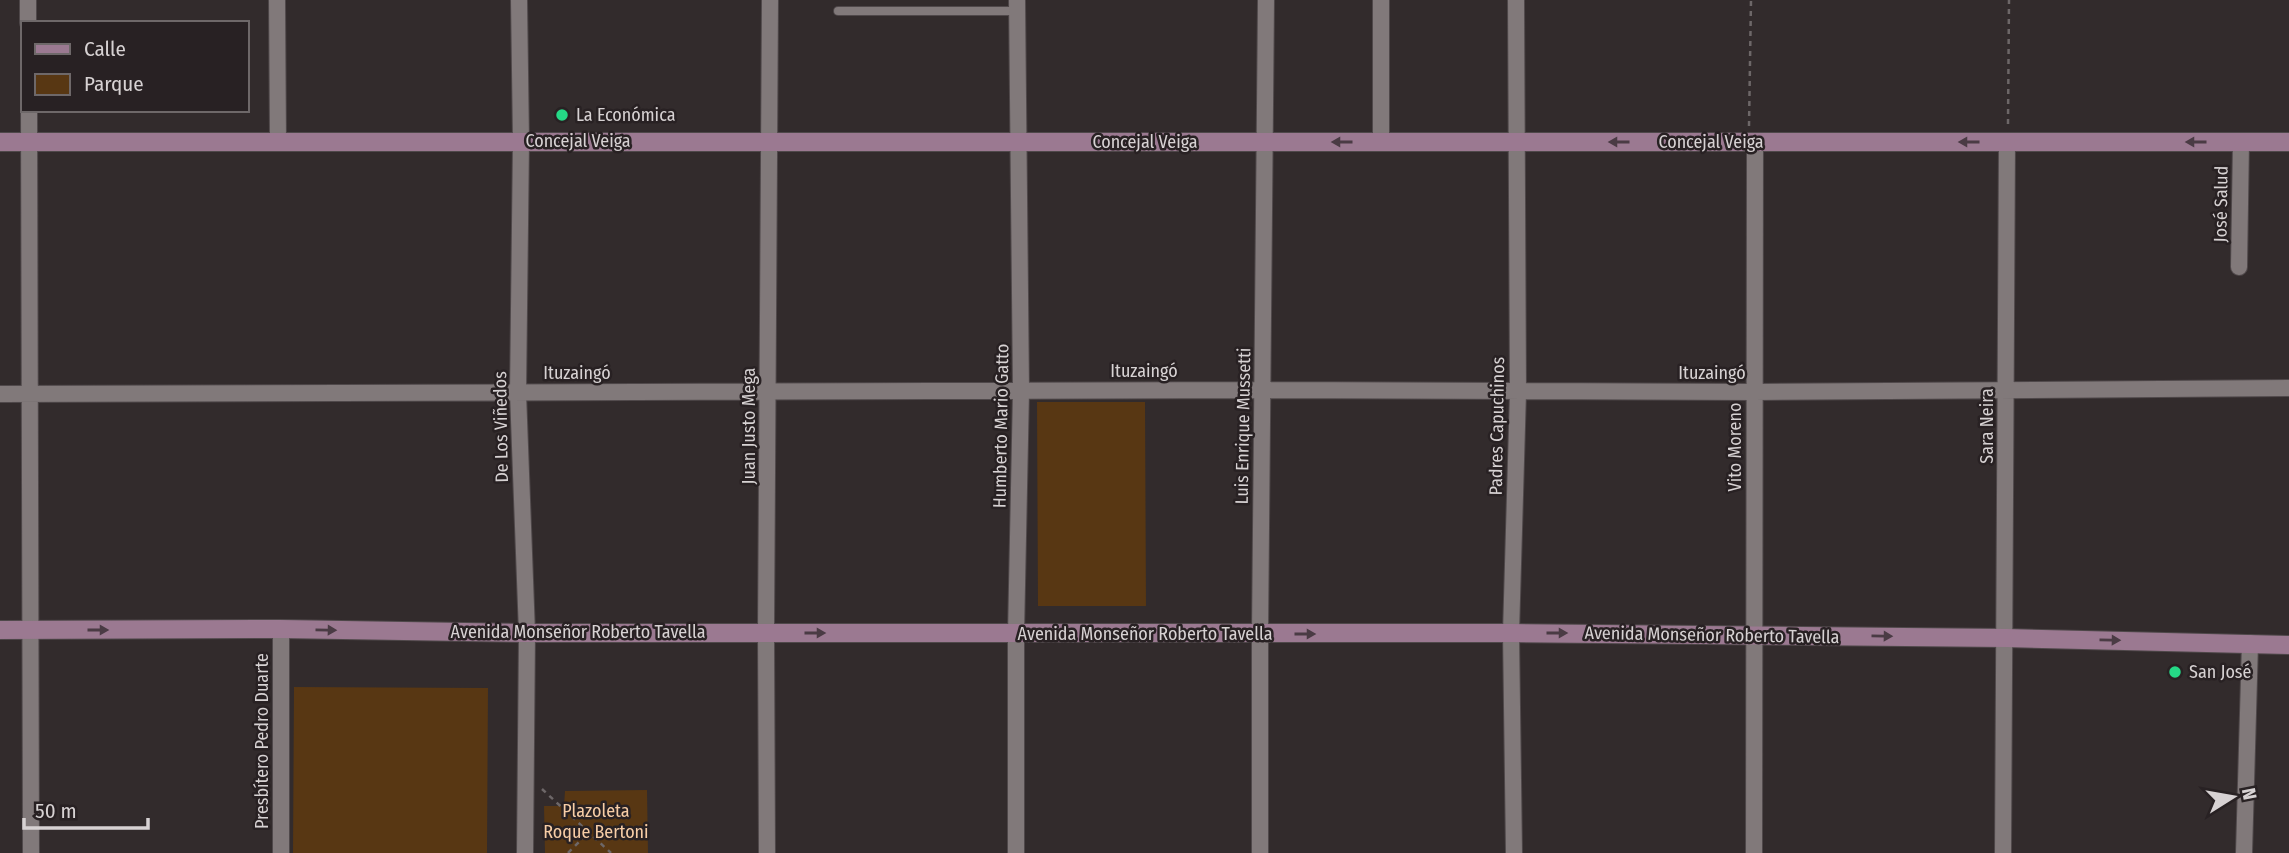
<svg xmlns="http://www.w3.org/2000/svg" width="2289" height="853" font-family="'Fira Sans Condensed',sans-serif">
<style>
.green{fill:#583713}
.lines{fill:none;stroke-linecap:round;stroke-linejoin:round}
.lane-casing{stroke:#4f484a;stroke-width:10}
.street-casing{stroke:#4f484a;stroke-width:18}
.secondary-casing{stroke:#4f484a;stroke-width:20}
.path{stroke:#6d6768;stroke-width:2.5;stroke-dasharray:5 5;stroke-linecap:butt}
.lane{stroke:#81797a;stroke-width:8}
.street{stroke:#81797a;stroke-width:16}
.secondary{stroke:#9b7991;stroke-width:18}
.oneway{fill:#4a3b44}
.poi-dot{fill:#25d886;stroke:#282123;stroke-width:2.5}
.labels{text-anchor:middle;stroke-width:5;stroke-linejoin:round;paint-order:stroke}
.poi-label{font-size:18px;fill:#d7d2d3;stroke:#282123;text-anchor:start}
.street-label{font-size:18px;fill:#d7d2d3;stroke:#282123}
.park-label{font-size:18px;fill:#f7cda6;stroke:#282123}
</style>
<rect width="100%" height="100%" fill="#322b2c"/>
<!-- green -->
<path class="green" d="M1037,402H1145L1146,606H1038Z
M294,687L488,688L487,853H293Z
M647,790L648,853H545L544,806H564L565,791Z"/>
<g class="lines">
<!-- lane casing -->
<g class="lane-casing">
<path id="lane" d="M838,11H1017"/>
</g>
<!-- street casing -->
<g class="street-casing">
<path id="street" d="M28,0V23
M277,0L278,141
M519,0L521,141L518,393L527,633L525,853
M1381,0V142
M29,110L31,853
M2239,267L2241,142
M0,394L1263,390L1754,392L2289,388
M281,629V853
M767,853L766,632L770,0
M1016,853V634L1021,391L1017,0
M1260,853V634L1266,0
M1514,853L1511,633L1518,392L1516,0
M1754,853L1755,142
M2003,853L2007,142
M2244,853L2250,643"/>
</g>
<!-- secondary casing -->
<g class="secondary-casing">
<path id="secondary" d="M0,142H2289
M0,630L281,629L527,633H1511L2006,638L2289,645"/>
</g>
<!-- path -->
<path class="path" d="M2008,124L2009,0
M1749,126L1751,0
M542,789L611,853
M568,853L589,832"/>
<!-- lane -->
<use href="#lane" class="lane"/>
<!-- street -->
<use href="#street" class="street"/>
<!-- secondary -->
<use href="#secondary" class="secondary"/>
</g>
<!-- one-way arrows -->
<defs><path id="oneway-solid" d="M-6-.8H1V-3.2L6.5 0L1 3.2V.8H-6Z" transform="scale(1.75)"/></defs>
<g class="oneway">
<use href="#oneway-solid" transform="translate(1342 142) rotate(-180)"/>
<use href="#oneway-solid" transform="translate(1619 142) rotate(180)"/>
<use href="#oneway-solid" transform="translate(1969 142) rotate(-180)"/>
<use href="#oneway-solid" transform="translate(2196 142) rotate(-180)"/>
<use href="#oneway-solid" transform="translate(98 630)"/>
<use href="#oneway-solid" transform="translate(326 630) rotate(1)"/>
<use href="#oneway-solid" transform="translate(815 633)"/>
<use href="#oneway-solid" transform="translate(1557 633)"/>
<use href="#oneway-solid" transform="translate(1305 634)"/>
<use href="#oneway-solid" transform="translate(1882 636) rotate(1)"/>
<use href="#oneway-solid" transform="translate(2110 640) rotate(1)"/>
</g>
<!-- markers -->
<g class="poi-dot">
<circle cx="562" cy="115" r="7"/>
<circle cx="2175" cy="672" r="7"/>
</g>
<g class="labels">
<!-- poi labels -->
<g class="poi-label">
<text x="576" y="121">La Económica</text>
<text x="2189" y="678">San José</text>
</g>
<!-- street labels -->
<g class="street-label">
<text x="578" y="147">Concejal Veiga</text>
<text x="1145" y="148">Concejal Veiga</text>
<text x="1711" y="148">Concejal Veiga</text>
<text transform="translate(2221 204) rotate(-89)" y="6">José Salud</text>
<text x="1144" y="377">Ituzaingó</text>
<text x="577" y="379">Ituzaingó</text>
<text x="1712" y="379">Ituzaingó</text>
<text transform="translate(749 426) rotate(-90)" y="6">Juan Justo Mega</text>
<text transform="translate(1001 426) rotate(-89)" y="6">Humberto Mario Gatto</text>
<text transform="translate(1243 426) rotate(-89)" y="6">Luis Enrique Mussetti</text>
<text transform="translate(1497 426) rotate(-89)" y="6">Padres Capuchinos</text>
<text transform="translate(1987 426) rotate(-90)" y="6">Sara Neira</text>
<text transform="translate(501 427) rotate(-91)" y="6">De Los Viñedos</text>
<text transform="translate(1735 447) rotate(-90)" y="6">Vito Moreno</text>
<text x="578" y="638">Avenida Monseñor Roberto Tavella</text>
<text x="1145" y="640">Avenida Monseñor Roberto Tavella</text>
<text transform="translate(1712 635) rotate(1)" y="6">Avenida Monseñor Roberto Tavella</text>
<text transform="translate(262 741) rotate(-90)" y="6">Presbítero Pedro Duarte</text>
</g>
<!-- park labels -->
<g class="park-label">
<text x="596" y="817">Plazoleta<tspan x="596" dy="21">Roque Bertoni</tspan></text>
</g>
</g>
<!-- legend -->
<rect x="21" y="21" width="228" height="91" fill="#282123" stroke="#6e6869" stroke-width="2"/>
<rect x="35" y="44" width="35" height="10" fill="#9b7991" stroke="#6e6869" stroke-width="2"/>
<text x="84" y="56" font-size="21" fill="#d7d2d3">Calle</text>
<rect x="35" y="74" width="35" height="21" fill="#583713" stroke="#6e6869" stroke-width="2"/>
<text x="84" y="91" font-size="21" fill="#d7d2d3">Parque</text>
<!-- north arrow -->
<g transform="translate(2233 797) rotate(79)" stroke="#282123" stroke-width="5" paint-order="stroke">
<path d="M0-5L12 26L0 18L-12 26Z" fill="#d7d2d3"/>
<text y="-10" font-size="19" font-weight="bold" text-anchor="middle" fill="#d7d2d3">N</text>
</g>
<!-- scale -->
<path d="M24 818v10h124v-10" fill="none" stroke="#d7d2d3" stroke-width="3.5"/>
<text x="35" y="818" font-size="21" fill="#d7d2d3" stroke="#282123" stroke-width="5" paint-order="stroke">50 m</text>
</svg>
